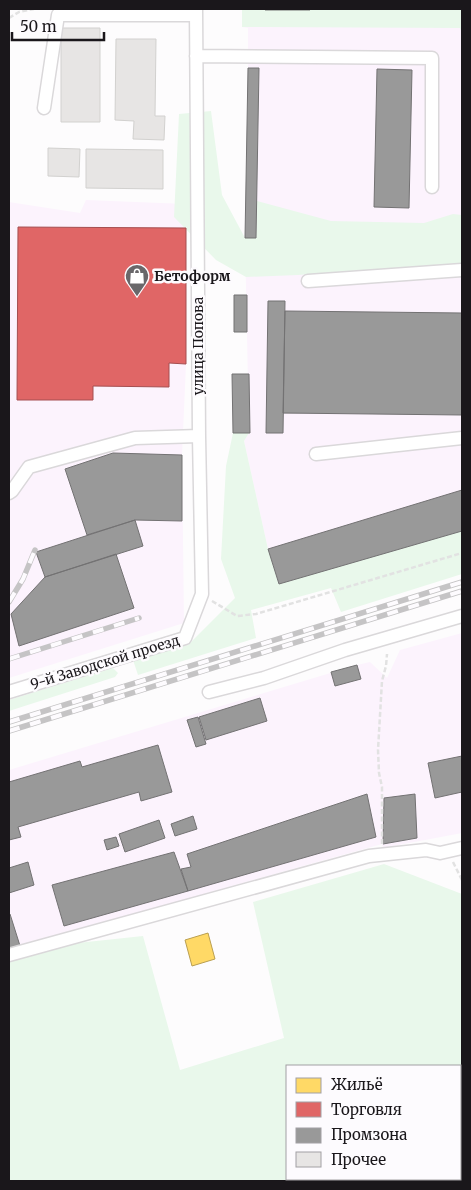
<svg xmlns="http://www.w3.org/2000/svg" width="471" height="1190" font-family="Merriweather,serif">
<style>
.industrial{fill:#fcf3fd}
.green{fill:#e9f8eb;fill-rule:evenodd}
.homes{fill:#ffd966;stroke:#ba9f50}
.shops{fill:#e06666;stroke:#a54e50}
.industry{fill:#999;stroke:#737273}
.building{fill:#e7e5e4;stroke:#d2d1cf}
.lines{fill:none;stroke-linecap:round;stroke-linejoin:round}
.minor-casing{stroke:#dad8da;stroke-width:15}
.path{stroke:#e2e2e2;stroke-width:2.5;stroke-dasharray:5 2.5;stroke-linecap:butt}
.minor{stroke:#fff;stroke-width:12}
.rail-casing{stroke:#c5c4c5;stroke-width:5.5}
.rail{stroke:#fdfbfe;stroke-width:4;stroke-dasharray:11;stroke-linecap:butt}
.labels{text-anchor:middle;stroke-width:5;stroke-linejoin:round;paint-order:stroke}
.poi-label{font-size:14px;font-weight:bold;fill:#1a171b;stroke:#fdfbfe;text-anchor:start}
.street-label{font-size:14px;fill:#1a171b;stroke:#fdfbfe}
</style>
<rect width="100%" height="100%" fill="#fdfcfd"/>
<!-- industrial -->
<path class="industrial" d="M242,9H462V531L279,584L268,549L244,441L249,433L245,238H256L259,68H248V28L242,27Z
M86,200L186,204V364L182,455L184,623L9,678V202L80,213Z
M462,633V833L383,848L382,844L210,892L9,953V770L357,665L370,662L387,678L400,650Z"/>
<!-- green -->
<path class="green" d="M353,9H462V33L460,28L242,27V10Z
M211,111L222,195L245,238H256L257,201L331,221L424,223L453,214L462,215V263L298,275L246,277L216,260L174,217L179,114Z
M233,433H249L244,441L268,549L279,584L462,531V574L341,612L331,588L251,610L256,638L138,675L133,660L188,645L235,598L221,559L226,466Z
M113,668L118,673L115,677L9,711V700Z
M384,864L462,894V1181H9V953L21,949L143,936L180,1070L284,1038L253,902ZM287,1066H460V1179H287Z"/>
<!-- homes -->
<path class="homes" d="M208,933L215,959L192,966L185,940Z"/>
<!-- shops -->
<path class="shops" d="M18,227L186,228V364L169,363V387L93,386V400H17Z"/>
<!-- industry -->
<path class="industry" d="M265,9H310V10H265Z
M248,68H259L256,238H245Z
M377,69L412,70L409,208L374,207Z
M234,295H247V332H234Z
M268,301H285L283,433H266Z
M285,311L462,313V415L283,413Z
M232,374H249L250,433H233Z
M113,453L182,455V521L135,520L87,535L65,469Z
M462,490V531L279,584L268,549Z
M135,520L143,546L45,577L36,552Z
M116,554L134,608L19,646L11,614L45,577Z
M357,665L361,679L335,686L331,672Z
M260,698L267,721L206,740L199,717Z
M198,717L206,744L196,747L187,720Z
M158,745L172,792L141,801L139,792L18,827L21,837L9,840V782L80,761L82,767Z
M462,756V792L435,798L428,763Z
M367,794L376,837L188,891L181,869L191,867L187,854Z
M415,794L417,838L383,844L384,798Z
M193,816L197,829L175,836L171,824Z
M159,820L165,838L125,852L119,834Z
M116,837L119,846L107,850L104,840Z
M174,852L188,891L64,926L52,885Z
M28,862L34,885L9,893V868Z
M9,914H10L21,949L9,953Z"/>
<!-- building -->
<path class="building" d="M61,28H100V122H61Z
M116,39H156L155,116H165L164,140L133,139L134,121L115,120Z
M48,148L80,149L79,177L48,176Z
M86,149L163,150V189L86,188Z"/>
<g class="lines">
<!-- minor casing -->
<g class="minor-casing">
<path id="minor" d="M196,56L432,58V187
M44,108L58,15H196
M308,281L462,270
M316,454L462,438
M9,493L12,491L29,467L135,438L199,436
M9,692L185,638L202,594L199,436L196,9
M209,692L264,678L345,650L462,616
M9,955L369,856L426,850L440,853L462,848"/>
</g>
<!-- path -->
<path class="path" d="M9,18L19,12L34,9
M212,601L237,616L256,614L462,553
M382,844V787L379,773L378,750L382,681L386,666L387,654
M453,862L462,880"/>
<!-- minor -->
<use href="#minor" class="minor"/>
<!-- rail casing -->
<g class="rail-casing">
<path id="rail" d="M9,602L23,579L35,550
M9,659L139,618
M9,722L462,582
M9,731L462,591"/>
</g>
<!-- rail -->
<use href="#rail" class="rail"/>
</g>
<!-- icons -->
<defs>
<g id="shop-pin" transform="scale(1.25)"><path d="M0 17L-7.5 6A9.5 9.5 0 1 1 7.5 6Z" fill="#69676a" stroke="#fdfbfe"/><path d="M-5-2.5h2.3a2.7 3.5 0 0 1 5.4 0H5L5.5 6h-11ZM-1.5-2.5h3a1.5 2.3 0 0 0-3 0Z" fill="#fff"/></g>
</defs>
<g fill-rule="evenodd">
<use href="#shop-pin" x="137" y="276"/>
</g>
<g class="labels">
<!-- poi labels -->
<g class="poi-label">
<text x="154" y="281">Бетоформ</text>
</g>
<!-- street labels -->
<g class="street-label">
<text transform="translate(198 346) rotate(-90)" y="5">улица Попова</text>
<text transform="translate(105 662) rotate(-17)" y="5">9-й Заводской проезд</text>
</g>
</g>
<!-- border -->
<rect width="471" height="1190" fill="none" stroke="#1a171b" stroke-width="20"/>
<!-- legend -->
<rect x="286" y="1065" width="175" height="115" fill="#fdfbfe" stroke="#a2a0a3"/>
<rect x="296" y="1078" width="25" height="15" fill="#ffd966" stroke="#a2a0a3"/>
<text x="331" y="1090" font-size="15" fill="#1a171b">Жильё</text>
<rect x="296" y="1102" width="25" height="15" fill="#e06666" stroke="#a2a0a3"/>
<text x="331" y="1115" font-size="15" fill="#1a171b">Торговля</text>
<rect x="296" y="1128" width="25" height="15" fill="#999999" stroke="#a2a0a3"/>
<text x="331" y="1140" font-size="15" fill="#1a171b">Промзона</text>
<rect x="296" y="1152" width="25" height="15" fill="#e7e5e4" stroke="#a2a0a3"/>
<text x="331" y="1165" font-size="15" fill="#1a171b">Прочее</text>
<!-- scale -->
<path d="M12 32v8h92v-8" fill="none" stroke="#1a171b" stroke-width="2.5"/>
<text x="20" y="32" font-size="15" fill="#1a171b" stroke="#fdfbfe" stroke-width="4" paint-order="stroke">50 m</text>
</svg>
